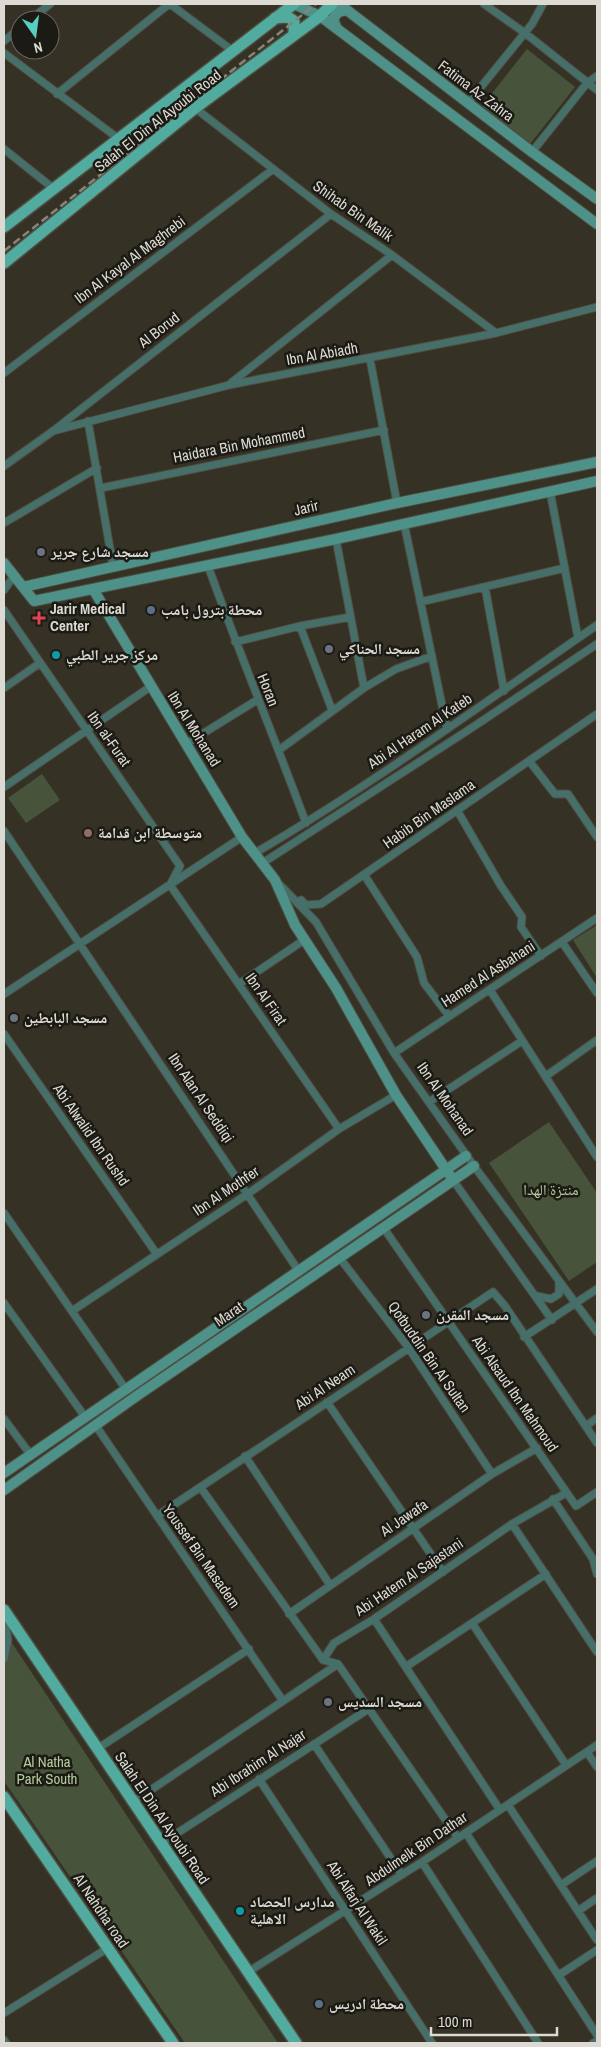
<svg xmlns="http://www.w3.org/2000/svg" width="601" height="2047" font-family="'Archivo Narrow','Noto Naskh Arabic',sans-serif">
<style>
.green{fill:#48533b}
.lines{fill:none;stroke-linecap:round;stroke-linejoin:round}
.street-casing{stroke:#504d41;stroke-width:9}
.secondary-casing{stroke:#504d41;stroke-width:12}
.primary-casing{stroke:#504d41;stroke-width:14}
.street{stroke:#476f69;stroke-width:7}
.secondary{stroke:#4e9188;stroke-width:10}
.primary{stroke:#52ab9f;stroke-width:11}
.rail{stroke:#87857a;stroke-width:2.5;stroke-dasharray:8 4;stroke-linecap:butt}
.worship-dot{fill:#6b7280;stroke:#1b1a14;stroke-width:2}
.service-dot{fill:#5c6f8a;stroke:#1b1a14;stroke-width:2}
.health-dot{fill:#e0444e;stroke:#1b1a14;stroke-width:2}
.culture-dot{fill:#0f9aa8;stroke:#1b1a14;stroke-width:2}
.education-dot{fill:#8d6e63;stroke:#1b1a14;stroke-width:2}
.labels{text-anchor:middle;stroke-width:5;stroke-linejoin:round;paint-order:stroke}
.street-label{font-size:15px;fill:#dcdad2;stroke:#1b1a14}
.poi-label{font-size:15px;font-weight:bold;fill:#dcdad2;stroke:#1b1a14;text-anchor:start}
.park-label{font-size:15px;fill:#b5cc9a;stroke:#1b1a14}
</style>
<rect width="100%" height="100%" fill="#353225"/>
<!-- green -->
<path class="green" d="M527,49L575,87L530,144L482,106Z
M42,774L60,800L26,823L8,798Z
M597,925V978L573,940Z
M549,1122L597,1193V1262L569,1281L489,1163Z
M4,1631L278,2043H185L4,1781Z"/>
<g class="lines">
<!-- street casing -->
<g class="street-casing">
<path id="street" d="M170,4L233,51
M484,4L525,33L597,90
M30,20L50,4
M4,41L20,28
M4,53L119,139
M57,94L169,4
M468,103L532,24L543,4
M195,108L331,214L392,255L496,333
M4,149L54,189
M532,152L587,83L597,76
M370,359L397,503
M4,373L272,170
M231,383L392,255
M88,421L113,566
M53,431L229,385L496,333L597,307
M4,466L53,431L331,214
M101,488L384,430
M550,491L578,638
M4,523L97,468
M404,523L447,729
M336,539L364,688
M208,566C239,652 274,737 306,823
M485,587L504,691
M4,590L14,576
M420,602L565,568
M4,610L180,866L170,885L339,1129
M300,626L332,710
M235,642L300,626L350,617
M4,688L40,663
M186,744L257,700
M279,750L364,688L396,669L432,656
M530,762L555,794H568L597,837
M4,787L150,687
M457,810L501,886L522,917L521,927L541,956
M4,831L298,1270
M255,853C373,784 484,703 597,625
M261,864L470,729L597,644
M365,876L417,957L424,983L449,1016
M280,885L316,922L394,1053L474,1166L597,1332
M301,900L306,905L321,904L597,714
M562,942L597,993
M239,984L304,940
M490,990L597,1157
M4,994L242,837
M4,1034L156,1253
M394,1053L597,918
M546,1076L597,1040
M429,1102L522,1041
M453,1180L552,1320
M4,1213L125,1388
M383,1227L576,1506L597,1492
M339,1257L408,1347L492,1474
M537,1296L551,1299L559,1294V1281
M4,1303L85,1417
M72,1311L249,1193L339,1129L396,1095
M524,1337L597,1289
M327,1402L443,1572
M4,1419L30,1454
M96,1426L283,1701
M586,1426L597,1418
M245,1456L330,1585
M201,1488L323,1660L334,1643L374,1619L512,1524L566,1493
M553,1499L593,1559L597,1574
M157,1516L493,1292L505,1306L597,1443
M512,1524L597,1652
M289,1614L492,1474L537,1448
M4,1616L8,1640L4,1659
M374,1619L500,1810
M472,1623L566,1765
M323,1660L338,1664L458,1838
M407,1666L546,1574
M314,1744L402,1875
M97,1749L249,1649
M587,1752L597,1767
M259,1779L432,2043
M133,1802L338,1664
M508,1805L597,1940
M466,1833L597,2035
M162,1843L370,1708
M422,1862L538,2043
M561,1885L597,1861
M578,1911L597,1898
M248,1972L422,1862L597,1745
M559,1975L597,1950
M4,2013L108,1948
M4,2040L6,2043
M593,2043L597,2041"/>
</g>
<!-- secondary casing -->
<g class="secondary-casing">
<path id="secondary" d="M294,4L320,16L597,224
M339,4L532,152L597,199
M337,29L333,19L338,12L347,10
M4,563L34,601L336,539L597,481
M23,587L397,503L597,462
M93,589L242,837L275,880L295,925L336,988L396,1095L453,1180
M4,1473L466,1156
M4,1490L138,1395L474,1166"/>
</g>
<!-- primary casing -->
<g class="primary-casing">
<path id="primary" d="M275,18L288,17L294,21V35
M4,227L294,4
M4,263L195,108L320,16L332,4
M4,1610L296,2043
M4,1797L173,2043"/>
</g>
<!-- street -->
<use href="#street" class="street"/>
<!-- secondary -->
<use href="#secondary" class="secondary"/>
<!-- primary -->
<use href="#primary" class="primary"/>
<!-- rail -->
<path class="rail" d="M4,251L316,4"/>
</g>
<!-- markers -->
<g class="worship-dot">
<circle cx="41" cy="552" r="5"/>
<circle cx="329" cy="649" r="5"/>
<circle cx="14" cy="1018" r="5"/>
<circle cx="426" cy="1315" r="5"/>
<circle cx="328" cy="1702" r="5"/>
</g>
<g class="service-dot">
<circle cx="151" cy="610" r="5"/>
<circle cx="319" cy="2004" r="5"/>
</g>
<path class="health-dot" d="M36.5 610.5h5v5h5v5h-5v5h-5v-5h-5v-5h5z"/>
<g class="culture-dot">
<circle cx="56" cy="655" r="5"/>
<circle cx="240" cy="1911" r="5"/>
</g>
<circle class="education-dot" cx="88" cy="833" r="5"/>
<g class="labels">
<!-- street labels -->
<g class="street-label">
<text transform="translate(476 91) rotate(37)" y="5">Fatima Az Zahra</text>
<text transform="translate(158 121) rotate(-38)" y="5">Salah El Din Al Ayoubi Road</text>
<text transform="translate(353 211) rotate(35)" y="5">Shihab Bin Malik</text>
<text transform="translate(130 260) rotate(-37)" y="5">Ibn Al Kayal Al Maghrebi</text>
<text transform="translate(159 330) rotate(-38)" y="5">Al Borud</text>
<text transform="translate(322 354) rotate(-10)" y="5">Ibn Al Abiadh</text>
<text transform="translate(239 445) rotate(-11)" y="5">Haidara Bin Mohammed</text>
<text transform="translate(306 508) rotate(-13)" y="5">Jarir</text>
<text transform="translate(268 690) rotate(68)" y="5">Horan</text>
<text transform="translate(194 729) rotate(58)" y="5">Ibn Al Mohanad</text>
<text transform="translate(420 731) rotate(-34)" y="5">Abi Al Haram Al Kateb</text>
<text transform="translate(109 739) rotate(55)" y="5">Ibn al-Furat</text>
<text transform="translate(429 814) rotate(-35)" y="5">Habib Bin Maslama</text>
<text transform="translate(488 974) rotate(-33)" y="5">Hamed Al Asbahani</text>
<text transform="translate(266 999) rotate(55)" y="5">Ibn Al Firat</text>
<text transform="translate(201 1098) rotate(56)" y="5">Ibn Alan Al Seddiqi</text>
<text transform="translate(445 1099) rotate(55)" y="5">Ibn Al Mohanad</text>
<text transform="translate(91 1135) rotate(55)" y="5">Abi Alwalid Ibn Rushd</text>
<text transform="translate(226 1191) rotate(-34)" y="5">Ibn Al Mothfer</text>
<text transform="translate(229 1314) rotate(-34)" y="5">Marat</text>
<text transform="translate(429 1357) rotate(55)" y="5">Qotbuddin Bin Al Sultan</text>
<text transform="translate(325 1387) rotate(-34)" y="5">Abi Al Neam</text>
<text transform="translate(515 1394) rotate(55)" y="5">Abi Alsaud Ibn Mahmoud</text>
<text transform="translate(404 1518) rotate(-34)" y="5">Al Jawafa</text>
<text transform="translate(201 1556) rotate(55)" y="5">Youssef Bin Masadem</text>
<text transform="translate(409 1577) rotate(-34)" y="5">Abi Hatem Al Sajastani</text>
<text transform="translate(258 1763) rotate(-33)" y="5">Abi Ibrahim Al Najar</text>
<text transform="translate(162 1818) rotate(56)" y="5">Salah El Din Al Ayoubi Road</text>
<text transform="translate(416 1849) rotate(-34)" y="5">Abdulmelk Bin Dathar</text>
<text transform="translate(357 1903) rotate(57)" y="5">Abi Alfarj Al Wakil</text>
<text transform="translate(101 1911) rotate(56)" y="5">Al Nahdha road</text>
</g>
<!-- poi labels -->
<g class="poi-label">
<text x="51" y="557">مسجد شارع جرير</text>
<text x="50" y="614">Jarir Medical<tspan x="50" dy="17">Center</tspan></text>
<text x="161" y="615">محطة بترول بامب</text>
<text x="339" y="654">مسجد الحناكي</text>
<text x="66" y="660">مركز جرير الطبي</text>
<text x="98" y="838">متوسطة ابن قدامة</text>
<text x="24" y="1023">مسجد البابطين</text>
<text x="436" y="1320">مسجد المقرن</text>
<text x="338" y="1707">مسجد السديس</text>
<text x="250" y="1907">مدارس الحصاد<tspan x="250" dy="17">الاهلية</tspan></text>
<text x="329" y="2009">محطة ادريس</text>
</g>
<!-- park labels -->
<g class="park-label">
<text x="551" y="1195">منتزة الهدا</text>
<text x="47" y="1767">Al Natha<tspan x="47" dy="17">Park South</tspan></text>
</g>
</g>
<!-- border -->
<rect width="601" height="2047" fill="none" stroke="#dcdad2" stroke-width="10"/>
<!-- north arrow -->
<g transform="translate(35 35) rotate(166)"><circle r="24" fill="#1b1a14" stroke="#686760"/>
<path d="M0-4L9 19L0 12L-9 19Z" fill="#58cec0"/>
<text y="-8" font-size="14" font-weight="bold" text-anchor="middle" fill="#dcdad2">N</text>
</g>
<!-- scale -->
<path d="M431 2027v8h126v-8" fill="none" stroke="#dcdad2" stroke-width="2.5"/>
<text x="438" y="2027" font-size="15" fill="#dcdad2" stroke="#1b1a14" stroke-width="4" paint-order="stroke">100 m</text>
</svg>
